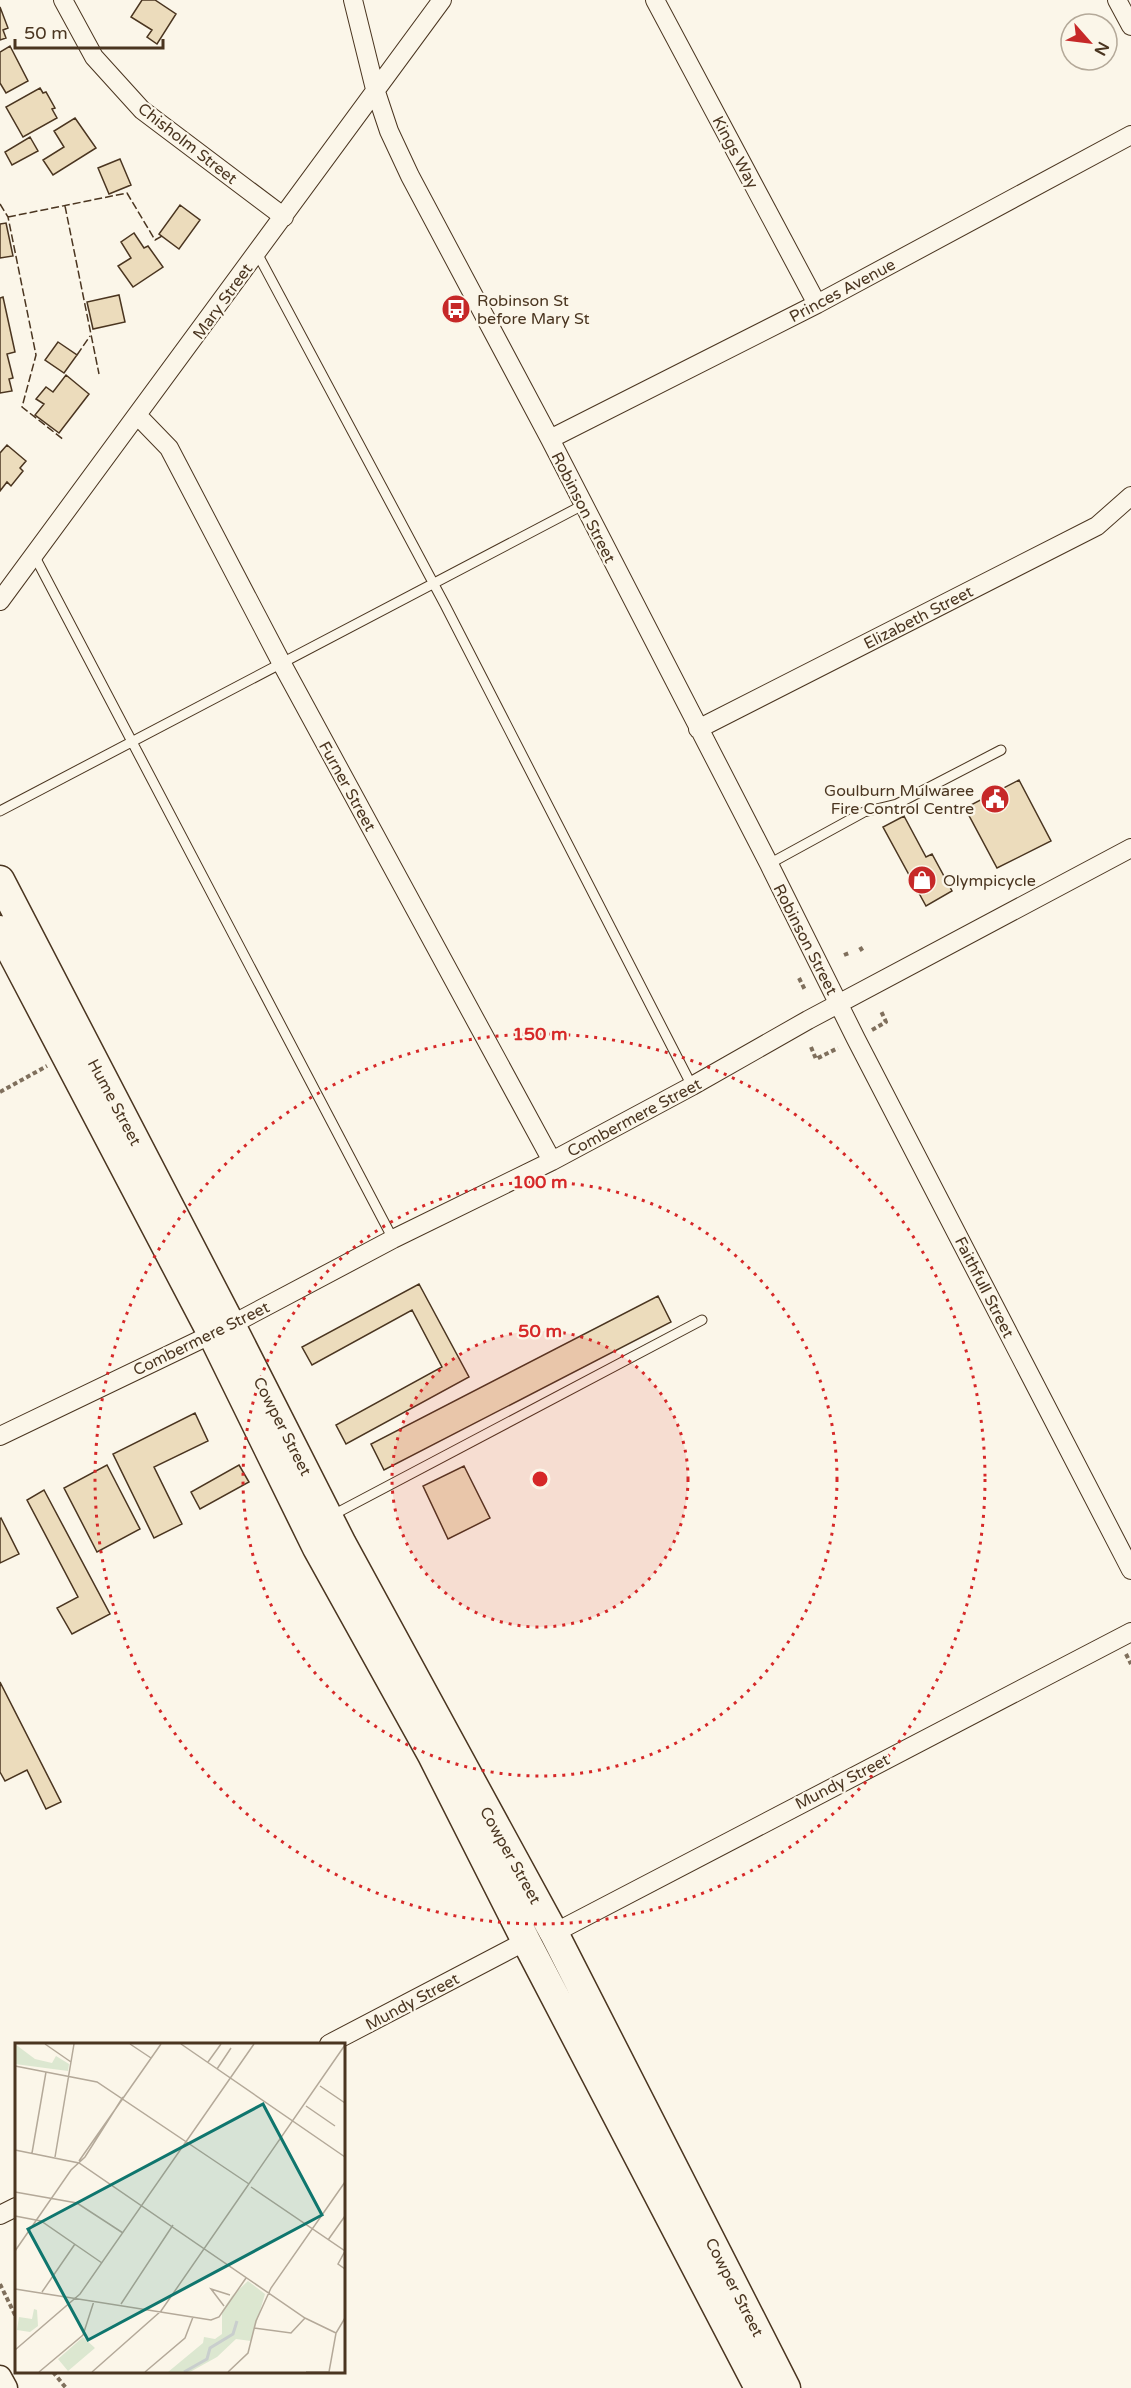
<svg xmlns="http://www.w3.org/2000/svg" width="1131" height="2388" font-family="'Varela Round',sans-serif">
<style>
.building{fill:#ecdcbc;stroke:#4a3520;stroke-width:1.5}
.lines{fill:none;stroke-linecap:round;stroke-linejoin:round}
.service-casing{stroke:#4a3520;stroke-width:11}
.minor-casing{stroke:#4a3520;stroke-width:20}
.tertiary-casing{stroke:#4a3520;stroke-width:25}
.primary-casing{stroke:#4a3520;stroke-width:31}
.path{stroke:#7f6f5c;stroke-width:4;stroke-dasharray:4.5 3;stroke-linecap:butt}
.service{stroke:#fbf6e9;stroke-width:9}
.minor{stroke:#fbf6e9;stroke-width:18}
.tertiary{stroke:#fbf6e9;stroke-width:22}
.primary{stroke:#fbf6e9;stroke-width:28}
.fence{stroke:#4a3520;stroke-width:1.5;stroke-dasharray:8 3;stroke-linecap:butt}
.ring{fill:none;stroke:#d62828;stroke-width:3;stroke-dasharray:3 6}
.labels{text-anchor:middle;stroke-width:4.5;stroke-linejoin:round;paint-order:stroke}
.street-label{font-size:16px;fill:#4a3520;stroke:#fbf6e9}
.poi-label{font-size:16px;fill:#4a3520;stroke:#fbf6e9;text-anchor:start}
.inset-river{fill:none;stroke:#c9cecd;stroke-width:3}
.inset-road{fill:none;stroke:#b4a999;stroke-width:1.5}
.view{fill:#0f766e;fill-opacity:0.15;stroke:#0f766e;stroke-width:3}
.inset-edge{fill:none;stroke:#4a3520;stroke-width:3}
.centre{fill:#d62828;stroke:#fbf6e9;stroke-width:3}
.ring-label{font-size:18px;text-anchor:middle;font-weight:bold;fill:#d62828;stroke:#fbf6e9;stroke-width:4.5;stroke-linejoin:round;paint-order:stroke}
</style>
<rect width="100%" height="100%" fill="#fbf6e9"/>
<!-- building -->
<path class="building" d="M142,0H155L176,14L157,44L147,37L152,30L131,17Z
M0,7L8,28L3,30L6,38L0,40Z
M10,46L28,81L6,93L0,83V52Z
M40,88L43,93L46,92L55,108L52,109L57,118L23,137L6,107Z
M75,118L96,148L53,175L43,160L64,147L54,131Z
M30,137L38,151L12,165L5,152Z
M120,159L131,185L109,194L98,168Z
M180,205L200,220L179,249L159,234Z
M6,223L13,256L0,258V224Z
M134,233L144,248L148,246L163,267L133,287L118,266L131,258L121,242Z
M119,295L125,322L93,329L87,302Z
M3,297L15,352L7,354L13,378L9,379L12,391L0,393V298Z
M58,342L77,355L64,373L45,360Z
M66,375L89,394L59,433L35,415L44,404L36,399L46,387L53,392Z
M7,445L26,461L20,468L23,471L11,486L7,482L0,491V453Z
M1019,780L1051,841L997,868L965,808Z
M904,816L926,857L932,854L952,891L926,906L883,827Z
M419,1284L469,1377L346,1444L336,1425L442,1367L412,1310L312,1365L302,1347Z
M658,1296L671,1322L384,1470L371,1444Z
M195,1413L208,1441L154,1467L182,1524L154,1538L113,1454Z
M107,1465L140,1529L97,1552L64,1488Z
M239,1465L249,1482L200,1509L191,1492Z
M464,1466L490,1518L448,1539L423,1486Z
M44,1490L110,1614L72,1634L57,1608L78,1597L27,1500Z
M1,1518L19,1554L0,1563V1519Z
M0,1682L61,1802L46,1809L27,1770L5,1781L0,1772Z"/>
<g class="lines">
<!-- service casing -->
<g class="service-casing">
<path id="service" d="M257,253L445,605L692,1086
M34,555L393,1239
M0,811L583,505
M769,864L864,812L897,804L1001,750
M331,1516L702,1320"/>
</g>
<!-- minor casing -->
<g class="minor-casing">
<path id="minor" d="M63,0L94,57L142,110L284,217
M353,0L375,89L389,131L410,176L550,439L769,864L856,1039L1131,1570
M655,0L817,304
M1117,0L1131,26
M138,416L169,448L282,664L552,1161
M550,439L817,304L1131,135
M0,601L442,0
M698,729L1097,526L1131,496
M0,1436L231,1325L393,1239L552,1161L692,1086L808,1020L1131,848
M554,1933L1131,1632
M329,2044L526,1941
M0,2215L16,2207"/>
</g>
<!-- tertiary casing -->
<g class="tertiary-casing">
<path id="tertiary" d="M0,2377L6,2388"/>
</g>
<!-- primary casing -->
<g class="primary-casing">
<path id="primary" d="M0,880L231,1325L342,1544L554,1933L786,2388
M0,930L212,1334L317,1548L432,1755L526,1941L759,2388"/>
</g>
<!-- path -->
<path class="path" d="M860,947L863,952
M844,955L849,953
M799,978L805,990
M872,1030L886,1022L881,1011
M811,1047L816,1059L838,1048
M0,1092L47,1066
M1126,1654L1131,1664
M0,2284L16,2317
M53,2372L66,2388"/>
<!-- service -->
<use href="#service" class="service"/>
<!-- minor -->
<use href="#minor" class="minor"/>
<!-- tertiary -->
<use href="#tertiary" class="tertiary"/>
<!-- primary -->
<use href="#primary" class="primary"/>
<!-- fence -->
<path class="fence" d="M0,204L8,217L36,355L22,407L64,440
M65,206L99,374
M8,217L127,193L155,240L162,236
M77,355L90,336"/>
</g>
<!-- distance rings -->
<circle cx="540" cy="1479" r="148" fill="#d62828" fill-opacity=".12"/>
<g class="ring">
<circle cx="540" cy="1479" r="148"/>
<circle cx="540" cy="1479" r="297"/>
<circle cx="540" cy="1479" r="445"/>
</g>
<!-- icons -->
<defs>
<g id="bus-disc" transform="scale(1.5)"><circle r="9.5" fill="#c62828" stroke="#fbf6e9"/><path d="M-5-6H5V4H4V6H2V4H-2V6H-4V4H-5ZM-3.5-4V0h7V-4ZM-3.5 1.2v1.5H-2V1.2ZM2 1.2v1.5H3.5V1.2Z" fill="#fff"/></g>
<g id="civic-disc" transform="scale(1.5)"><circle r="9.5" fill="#c62828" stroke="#fbf6e9"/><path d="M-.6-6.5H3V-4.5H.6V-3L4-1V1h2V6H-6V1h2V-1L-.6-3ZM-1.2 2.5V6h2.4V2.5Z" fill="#fff"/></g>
<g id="shop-disc" transform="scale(1.5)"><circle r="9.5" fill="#c62828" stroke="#fbf6e9"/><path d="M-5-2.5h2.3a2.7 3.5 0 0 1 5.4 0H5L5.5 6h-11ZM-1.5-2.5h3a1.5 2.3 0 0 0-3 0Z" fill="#fff"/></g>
</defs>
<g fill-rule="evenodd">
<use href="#bus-disc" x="456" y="309"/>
<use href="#civic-disc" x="995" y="799"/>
<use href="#shop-disc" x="922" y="880"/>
</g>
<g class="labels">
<!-- street labels -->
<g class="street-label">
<text transform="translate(188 143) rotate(38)" y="6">Chisholm Street</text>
<text transform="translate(736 152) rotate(62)" y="6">Kings Way</text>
<text transform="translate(842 290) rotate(-28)" y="6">Princes Avenue</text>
<text transform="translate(222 301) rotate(-54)" y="6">Mary Street</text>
<text transform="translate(584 507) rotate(63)" y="6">Robinson Street</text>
<text transform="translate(918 617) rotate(-27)" y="6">Elizabeth Street</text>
<text transform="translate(348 786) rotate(61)" y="6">Furner Street</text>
<text transform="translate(806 939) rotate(63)" y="6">Robinson Street</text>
<text transform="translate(115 1102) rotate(62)" y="6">Hume Street</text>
<text transform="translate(634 1117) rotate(-28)" y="6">Combermere Street</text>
<text transform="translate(985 1287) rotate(63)" y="6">Faithfull Street</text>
<text transform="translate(201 1338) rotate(-26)" y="6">Combermere Street</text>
<text transform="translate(283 1426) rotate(63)" y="6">Cowper Street</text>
<text transform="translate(842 1781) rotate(-27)" y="6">Mundy Street</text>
<text transform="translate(511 1855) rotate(61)" y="6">Cowper Street</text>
<text transform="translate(412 2001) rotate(-28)" y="6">Mundy Street</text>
<text transform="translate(735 2287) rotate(63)" y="6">Cowper Street</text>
</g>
<!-- poi labels -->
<g class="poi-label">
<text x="477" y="306">Robinson St<tspan x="477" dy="18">before Mary St</tspan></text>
<text x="974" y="796" text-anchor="end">Goulburn Mulwaree<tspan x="974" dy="18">Fire Control Centre</tspan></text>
<text x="943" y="886">Olympicycle</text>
</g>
</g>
<!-- overview -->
<g transform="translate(15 2043)">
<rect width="330" height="330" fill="#fbf6e9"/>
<path d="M0,1L20,16L37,20L41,13L54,21L53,28L0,21ZM233,238L250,251L236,298L221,296L202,314L175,329H153L188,300L189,294L200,296L207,291V268L217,253ZM19,266L22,267L23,283L15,289L2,287L4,274L17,276ZM68,294L80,305L53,328L43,316Z" fill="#dce7d0"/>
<path class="inset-river" d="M169,329L192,316L195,305L218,291L222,278"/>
<path class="inset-road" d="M30,1L56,19M115,1L136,15M166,1L330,114M193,19L206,1M0,23L82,39L234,141M202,26L216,5M305,43L330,60M291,63L320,83M0,107L64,120L290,275L321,290M17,110L31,29M40,114L59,1M64,118L146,1M236,144L330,208L323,221L330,226M0,149L62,160L108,190M0,173L26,178L87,220M313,197L330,173M0,208L56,127L70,114L108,54M0,246L196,277L204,274L231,235M27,249L60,201M106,261L158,182M209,263L196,246L215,252M239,285L276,290L290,275M0,307L65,251L239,1M24,329L68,292L79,258M77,329L146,268L330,2M130,329L170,295L178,274M213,329L233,310L241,278L256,245L330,139M291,329H314L321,290L330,275"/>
<path class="view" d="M248,61L307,172L73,297L13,186Z"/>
<rect width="330" height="330" class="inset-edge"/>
</g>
<circle cx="540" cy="1479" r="9" class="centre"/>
<g class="ring-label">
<text x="540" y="1040">150 m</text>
<text x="540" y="1188">100 m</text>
<text x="540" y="1337">50 m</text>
</g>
<!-- north arrow -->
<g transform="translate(1089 42) rotate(118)"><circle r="28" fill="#fbf6e9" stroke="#b4a999" stroke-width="1.5"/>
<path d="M0-4.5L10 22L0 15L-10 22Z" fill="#c62828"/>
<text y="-9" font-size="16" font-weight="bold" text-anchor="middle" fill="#4a3520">N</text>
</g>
<!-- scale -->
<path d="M15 39v9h148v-9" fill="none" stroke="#4a3520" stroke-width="3"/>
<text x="24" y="39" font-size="18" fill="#4a3520" stroke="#fbf6e9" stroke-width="4.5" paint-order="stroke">50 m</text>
</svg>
